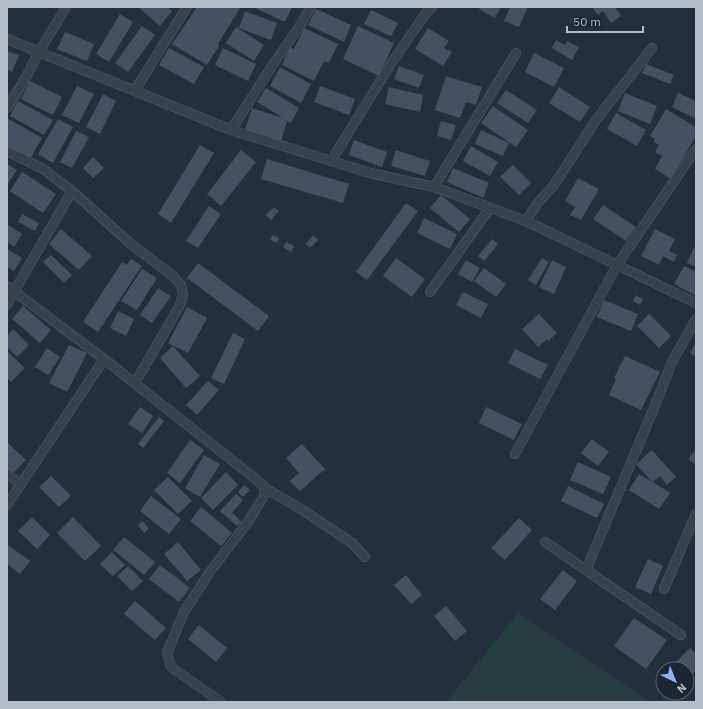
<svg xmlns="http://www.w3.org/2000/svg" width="703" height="709" font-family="'IBM Plex Sans',sans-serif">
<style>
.green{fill:#263c3f}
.building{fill:#455162}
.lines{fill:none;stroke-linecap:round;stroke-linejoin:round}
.minor-casing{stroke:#565f6c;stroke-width:10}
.minor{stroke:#38414e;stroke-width:9}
</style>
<rect width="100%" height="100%" fill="#242f3e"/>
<!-- green -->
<path class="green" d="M518,613L651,702H446Z"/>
<!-- building -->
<path class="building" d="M138,7H167L172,11L160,26Z
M197,7L240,8L218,44L219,46L207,65L172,44Z
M253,7H292L285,22Z
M480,7H501L495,18L479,9Z
M510,7H528L519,27L504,21Z
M592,7H615L621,16L611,23L603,11L598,15Z
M316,9L351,25L344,42L308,25Z
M371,10L398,23L391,36L364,24Z
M245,11L277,23L271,40L239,28Z
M120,14L133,22L109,62L96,54Z
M142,26L155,35L128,72L115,63Z
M358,26L394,43L379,76L343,59Z
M236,27L264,45L254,61L226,43Z
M304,28L338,44L329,63L324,61L314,81L282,65L290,47L294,49Z
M428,28L449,41L444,48L452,52L443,66L415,49Z
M65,32L94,44L87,61L57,49Z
M556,40L565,45L567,41L579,47L572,60L552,48Z
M169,48L204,67L194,84L159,65Z
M223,48L256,64L248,81L215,65Z
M7,51L19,55L12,72L7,70Z
M534,53L564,68L554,87L525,72Z
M646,64L674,75L670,84L642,73Z
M399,66L424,75L419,88L394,79Z
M280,67L311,84L301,103L270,86Z
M446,76L482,87L476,105L466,102L460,118L435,110Z
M30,81L62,97L53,115L21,99Z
M77,86L94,94L79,123L62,115Z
M320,86L355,99L349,115L314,102Z
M389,87L423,95L420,112L385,104Z
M559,87L590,107L580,122L549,103Z
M266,88L299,108L291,123L287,121L281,141L245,130L252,108L283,118L257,102Z
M506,90L537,110L528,123L497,103Z
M625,93L657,106L650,124L618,111Z
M678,93L696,101V119L672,107Z
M103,94L116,101L100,134L86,127Z
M18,101L53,120L44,135L10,116Z
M493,106L528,130L516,147L481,123Z
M666,109L696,127V136L671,179L655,169L662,156L655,152L659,145L654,142L655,139L650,136Z
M616,113L646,130L637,146L607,129Z
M7,118L42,138L30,159L7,146Z
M58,119L73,127L53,163L38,154Z
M441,121L456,125L451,140L437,136Z
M481,130L509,143L503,156L475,144Z
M76,131L89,137L72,168L60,162Z
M354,140L387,152L382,167L349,155Z
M200,145L214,153L171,223L158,214Z
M471,146L498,162L490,176L463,161Z
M241,150L256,162L221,206L207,194Z
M396,150L430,161L425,176L391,166Z
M93,157L104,168L93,178L83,168Z
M267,159L349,184L343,203L261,179Z
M7,164L17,170L7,185Z
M513,165L531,183L519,195L500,177Z
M453,168L489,183L483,198L447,182Z
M22,172L56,194L43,213L10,191Z
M578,178L599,189L581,220L570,215L575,207L565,201Z
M441,195L470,219L459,232L430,208Z
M406,203L418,211L367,280L356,272Z
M603,205L636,227L626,241L593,219Z
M209,206L221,214L198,248L186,241Z
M274,207L279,211L271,220L266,215Z
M22,214L39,223L35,231L18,222Z
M424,218L457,234L450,249L417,233Z
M7,224L22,234L14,247L7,242Z
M61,229L92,256L79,270L49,244Z
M655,229L675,239L669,251L677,255L674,262L663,256L659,265L641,256Z
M272,235L279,238L277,243L270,240Z
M313,235L318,240L310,248L306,244Z
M492,239L498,244L484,261L478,256Z
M286,242L294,246L291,252L283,247Z
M694,247L696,248V267L687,263Z
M7,249L22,258L14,271L7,267Z
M51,255L72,275L64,283L43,262Z
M396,258L425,279L412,297L383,276Z
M542,258L549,262L536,285L528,280Z
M131,259L142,266L98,332L83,322L122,262L127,265Z
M466,260L480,268L472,282L458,274Z
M552,260L566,267L554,294L539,287Z
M198,263L269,316L258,331L187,278Z
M684,266L696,272V296L674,284Z
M484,268L506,284L496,297L474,281Z
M142,269L157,278L137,310L121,301Z
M158,288L171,296L152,323L140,315Z
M463,292L488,304L481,318L456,305Z
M636,295L643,299L640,305L633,301Z
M604,300L638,314L631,331L597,317Z
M23,306L51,330L40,343L12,319Z
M187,307L207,318L188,353L168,343Z
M118,311L134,319L126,336L110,328Z
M539,314L557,333L548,341L547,339L538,347L522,329Z
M649,314L671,336L659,348L637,326Z
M13,329L29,345L17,357L7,347V336Z
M233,333L245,339L224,384L211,378Z
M696,342V357L690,353Z
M69,345L87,353L67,392L49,383Z
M173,346L200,376L186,388L160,358Z
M47,348L60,357L48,375L35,367Z
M515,349L548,365L540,379L508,363Z
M7,351L25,368L11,382L7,378Z
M625,356L660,372L641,410L609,395L616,379L614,378Z
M208,381L219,390L197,415L186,405Z
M140,407L153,416L142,433L128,424Z
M486,407L522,424L514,440L479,423Z
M159,417L164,421L143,448L138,444Z
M592,439L609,452L598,466L581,453Z
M190,440L204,450L180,483L167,473Z
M7,442L26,460L11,475L7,471Z
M302,444L325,469L300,491L290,481L299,473L286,458Z
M696,449V465L688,459Z
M652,450L676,477L667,485L660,476L653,482L670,493L659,509L629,490L639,474L652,482L636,464Z
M204,455L220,464L200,497L185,488Z
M578,462L611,477L603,494L570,480Z
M226,472L238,485L213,510L201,498Z
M51,476L71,496L59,507L39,487Z
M168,477L192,501L178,514L154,490Z
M244,485L250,490L243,497L238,492Z
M568,486L604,504L597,518L561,501Z
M236,494L243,500L232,513L242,522L237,526L220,511Z
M151,496L181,519L169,534L140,511Z
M201,507L232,533L221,546L190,521Z
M32,517L50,535L37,549L18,531Z
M73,517L101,546L85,561L57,533Z
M519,518L532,530L505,560L491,548Z
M143,521L149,529L144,533L138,525Z
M124,537L155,562L144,575L113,550Z
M178,542L201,570L187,581L164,554Z
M8,545L30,561L20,574L7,564Z
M112,552L125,565L113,576L100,564Z
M648,559L663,566L651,594L635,587Z
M160,565L190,588L179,602L149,579Z
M128,566L143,581L132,591L117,576Z
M563,570L577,581L555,610L540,599Z
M406,575L422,595L411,604L394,585Z
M135,601L166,628L155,640L124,614Z
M446,606L467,631L455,641L434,616Z
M634,618L667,640L646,669L614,646Z
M199,625L227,648L216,662L188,639Z
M690,648L696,654V670L687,680V669H669Z"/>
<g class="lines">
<!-- minor casing -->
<g class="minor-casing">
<path id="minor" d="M7,39L231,130L370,173L434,187L526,221L696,303
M135,90L187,7
M7,108L25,79L39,52L66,7
M231,130L272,66L299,27L311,7
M7,151L43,169L72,191L131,244L173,276L181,285L183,295L179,307L135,383
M331,161L392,62L426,13L432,7
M434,187L516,53
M526,221L537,204L554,185L596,120L652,48
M7,286L104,359L256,479L265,488L264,496L248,522L209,573L184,612L167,653L171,667L221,702
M430,292L490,208
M7,304L72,191
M515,454L617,265L696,149
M7,474L21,484
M265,488L301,509L352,543L365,557
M7,505L104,359
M545,542L681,635
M586,570L654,408L672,362L696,319
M664,589L696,514"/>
</g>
<!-- minor -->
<use href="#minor" class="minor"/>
</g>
<!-- border -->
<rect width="703" height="709" fill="none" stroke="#b4bcc9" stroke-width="16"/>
<!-- north arrow -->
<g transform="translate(675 681) rotate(137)"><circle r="19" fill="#1d2633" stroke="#59626f"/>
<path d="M0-3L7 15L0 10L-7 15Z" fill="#8ab4f8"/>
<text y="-6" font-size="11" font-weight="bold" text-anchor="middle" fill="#b4bcc9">N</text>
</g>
<!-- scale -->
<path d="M567 26v6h76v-6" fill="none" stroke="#b4bcc9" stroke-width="2"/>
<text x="573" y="26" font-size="12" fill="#b4bcc9" stroke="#1d2633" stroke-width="3" paint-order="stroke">50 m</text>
</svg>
